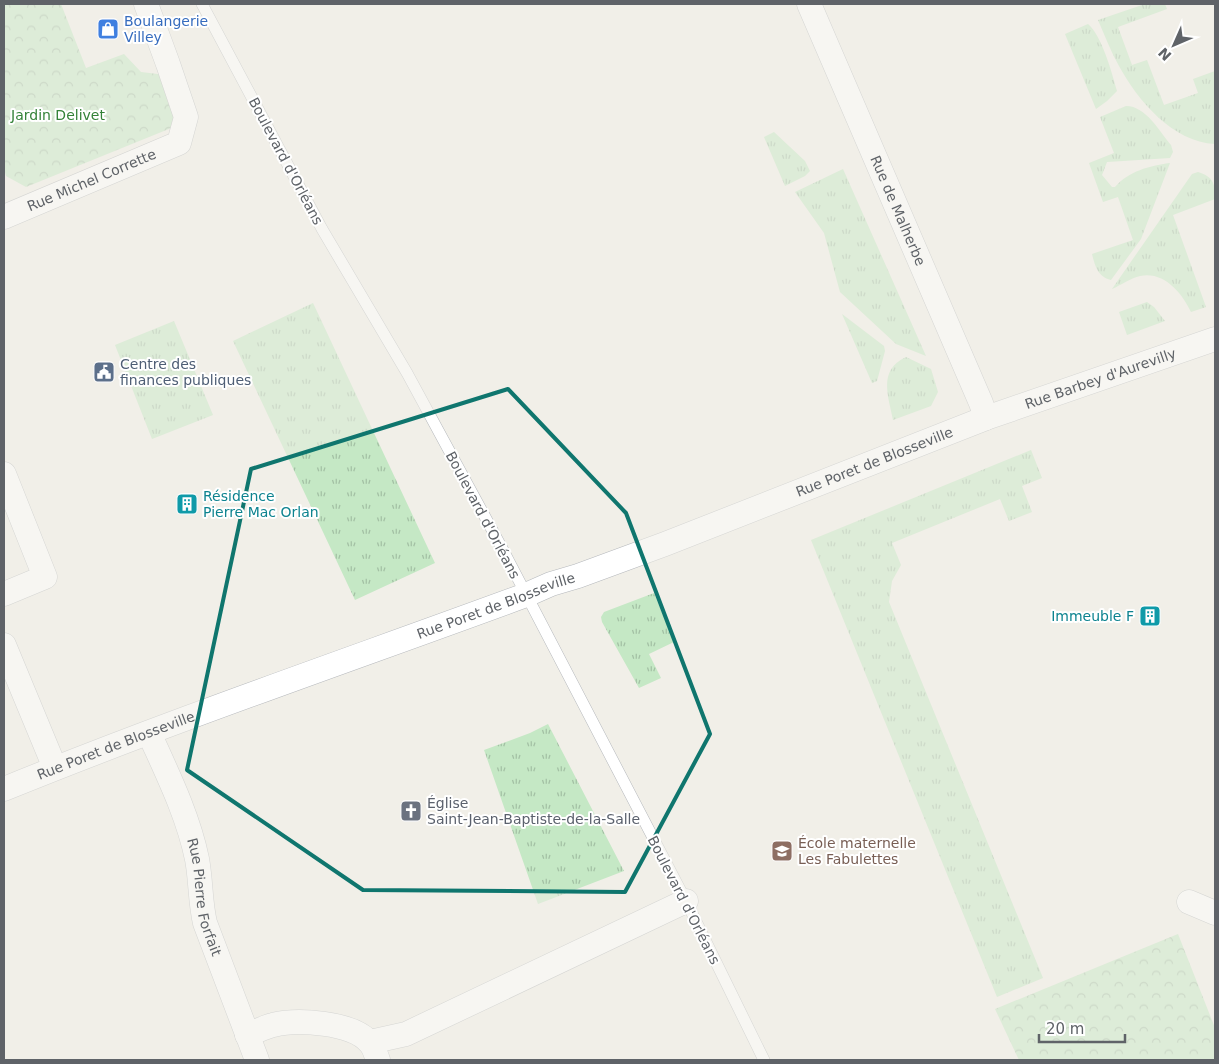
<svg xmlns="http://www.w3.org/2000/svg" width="1219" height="1064" font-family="'DejaVu Sans',sans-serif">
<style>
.grass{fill:url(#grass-tufts)}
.forest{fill:url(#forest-crowns)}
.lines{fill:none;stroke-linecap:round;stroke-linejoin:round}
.service-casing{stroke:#b5b8bc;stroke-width:12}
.minor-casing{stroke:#b5b8bc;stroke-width:25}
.service{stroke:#fff;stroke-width:11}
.minor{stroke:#fff;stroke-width:24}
.marked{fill:none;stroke:#0f766e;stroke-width:4;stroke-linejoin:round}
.labels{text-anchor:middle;stroke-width:4;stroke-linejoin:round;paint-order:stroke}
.shop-label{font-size:14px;fill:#366cbe;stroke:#fff;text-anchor:start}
.park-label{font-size:14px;fill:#348238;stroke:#fff}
.street-label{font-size:14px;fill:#5f6368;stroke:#fff}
.service-label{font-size:14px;fill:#4e5e75;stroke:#fff;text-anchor:start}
.culture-label{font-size:14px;fill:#0d838f;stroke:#fff;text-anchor:start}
.worship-label{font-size:14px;fill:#5b616d;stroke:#fff;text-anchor:start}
.education-label{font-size:14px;fill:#785e54;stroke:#fff;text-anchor:start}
</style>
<defs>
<pattern id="grass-tufts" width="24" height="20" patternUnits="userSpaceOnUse" patternTransform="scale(1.25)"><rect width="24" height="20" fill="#c5e8c5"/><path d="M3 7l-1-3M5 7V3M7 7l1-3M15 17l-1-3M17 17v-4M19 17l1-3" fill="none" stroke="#a3c0a4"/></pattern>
<pattern id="forest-crowns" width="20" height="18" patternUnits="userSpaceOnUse" patternTransform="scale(1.25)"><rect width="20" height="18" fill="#c5e8c5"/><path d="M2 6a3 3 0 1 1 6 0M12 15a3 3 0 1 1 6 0" fill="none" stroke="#a3c0a4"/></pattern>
</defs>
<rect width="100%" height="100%" fill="#f1efe8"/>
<!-- grass -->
<path class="grass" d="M1145,4H1165L1167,9L1118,27L1132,65L1147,60L1164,105L1198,93L1193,79L1215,71V144C1173,142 1138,101 1119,66C1111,52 1105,36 1098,20Z
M1088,24C1102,36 1112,73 1117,91L1107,101L1096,109L1065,34Z
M1126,106C1146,106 1159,131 1171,145L1173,152L1170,158L1107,162L1102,175L1112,187H1115C1129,171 1149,166 1170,163L1141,239L1111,280C1098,277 1095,266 1092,254L1133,240L1118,197L1103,202L1089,163L1114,153L1100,117Z
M774,132L805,161L810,171L805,176L785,186L764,137Z
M843,169L926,356L896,344L840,292L824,233L795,192Z
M1198,172C1214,177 1215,184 1215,199L1173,215L1206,307L1191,312C1182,293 1164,271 1140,276C1131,278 1121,285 1112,289L1192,174Z
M1147,302L1154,307L1165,321L1127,335L1119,312Z
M313,303L435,563L355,600L233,341Z
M842,314L884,346L885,351L877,381L872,383Z
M174,321L213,415L152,439L115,345Z
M906,357L931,369L938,392L931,406L893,420C888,395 878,370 906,357Z
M1031,450L1042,478L1022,486L1032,512L1009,521L1000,499L892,543L901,565L892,581L889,602L1043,978L997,997L811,540Z
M654,593L674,642L649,654L661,678L639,688L602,622L601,617L604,612Z
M548,724L624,871L538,904L484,750L530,733Z"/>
<!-- forest -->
<path class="forest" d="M4,4H61L86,68L124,54L141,72L166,75L186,122L26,187L6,176L4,168Z
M1178,934L1215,1028V1060H1019L995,1009Z"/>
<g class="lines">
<!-- service casing -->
<g class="service-casing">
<path id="service" d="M202,4L322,229L407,373L503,550L686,901L764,1060"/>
</g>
<!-- minor casing -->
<g class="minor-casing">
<g id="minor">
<path id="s1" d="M809,4L981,403L986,418"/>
<path id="s2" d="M4,217L179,143L186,117L168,64L146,4"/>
<path d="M4,474L45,577L4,594"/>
<path d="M4,645L55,768"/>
<path id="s3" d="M149,733C167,773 188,815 197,859C201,880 200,902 205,923L257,1060"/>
<path id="s4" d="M4,789C176,719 352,659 526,595L551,584L578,576L665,544L986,418L1215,339"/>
<path d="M1189,902L1215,913"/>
<path d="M247,1035C256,1032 264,1027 273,1025C297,1019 353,1022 370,1043C374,1047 376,1055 378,1060"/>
<path d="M370,1042L406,1034L686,901"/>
</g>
</g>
<!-- service -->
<use href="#service" class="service"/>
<!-- minor -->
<use href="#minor" class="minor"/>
</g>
<!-- marked area -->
<path d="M0 0H1219V1064H0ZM508,389L626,513L710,734L625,892L363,890L187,770L251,469Z" fill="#f1efe8" fill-opacity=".55" fill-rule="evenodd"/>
<path class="marked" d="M508,389L626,513L710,734L625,892L363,890L187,770L251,469Z"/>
<!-- icons -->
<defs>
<g id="shop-square" transform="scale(1.125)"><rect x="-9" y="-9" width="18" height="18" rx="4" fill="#3f7fe0" stroke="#fff"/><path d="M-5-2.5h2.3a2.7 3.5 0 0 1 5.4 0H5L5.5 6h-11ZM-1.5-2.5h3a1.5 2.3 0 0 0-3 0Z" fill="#fff"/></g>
<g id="civic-square" transform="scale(1.125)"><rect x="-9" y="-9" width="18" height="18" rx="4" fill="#5c6f8a" stroke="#fff"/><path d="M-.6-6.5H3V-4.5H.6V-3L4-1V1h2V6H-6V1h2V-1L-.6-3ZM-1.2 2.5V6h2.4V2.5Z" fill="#fff"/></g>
<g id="building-square" transform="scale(1.125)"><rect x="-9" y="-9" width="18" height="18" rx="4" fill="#0f9aa8" stroke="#fff"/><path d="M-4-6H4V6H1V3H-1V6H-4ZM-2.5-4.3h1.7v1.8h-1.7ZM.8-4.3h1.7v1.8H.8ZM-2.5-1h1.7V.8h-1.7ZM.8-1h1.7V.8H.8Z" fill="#fff"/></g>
<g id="church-square" transform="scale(1.125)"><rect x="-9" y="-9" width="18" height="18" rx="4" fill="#6b7280" stroke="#fff"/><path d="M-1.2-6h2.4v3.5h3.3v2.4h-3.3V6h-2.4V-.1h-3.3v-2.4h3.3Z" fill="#fff"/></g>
<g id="school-square" transform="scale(1.125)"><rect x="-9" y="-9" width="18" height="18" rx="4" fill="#8d6e63" stroke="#fff"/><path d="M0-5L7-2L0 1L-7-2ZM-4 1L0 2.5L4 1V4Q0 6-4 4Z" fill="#fff"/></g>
</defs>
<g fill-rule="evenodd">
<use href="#shop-square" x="108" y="29"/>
<use href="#civic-square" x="104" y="372"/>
<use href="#building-square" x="187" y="504"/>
<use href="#building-square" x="1150" y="616"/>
<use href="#church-square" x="411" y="811"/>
<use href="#school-square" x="782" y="851"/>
</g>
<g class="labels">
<!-- shop labels -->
<g class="shop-label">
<text x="124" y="26">Boulangerie<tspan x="124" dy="16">Villey</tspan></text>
</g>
<!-- park labels -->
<g class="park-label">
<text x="58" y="120">Jardin Delivet</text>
</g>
<!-- street labels -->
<g class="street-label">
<text transform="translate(286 161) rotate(62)" y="5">Boulevard d'Orléans</text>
<text dy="5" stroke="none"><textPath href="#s2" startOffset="95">Rue Michel Corrette</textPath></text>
<text dy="5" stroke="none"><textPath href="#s1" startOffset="225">Rue de Malherbe</textPath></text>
<text dy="5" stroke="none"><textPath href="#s4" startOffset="1171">Rue Barbey d'Aurevilly</textPath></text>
<text dy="5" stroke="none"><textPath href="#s4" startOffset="930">Rue Poret de Blosseville</textPath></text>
<text transform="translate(483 515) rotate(62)" y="5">Boulevard d'Orléans</text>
<text dy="5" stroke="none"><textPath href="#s4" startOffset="525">Rue Poret de Blosseville</textPath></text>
<text dy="5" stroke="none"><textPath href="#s4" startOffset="120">Rue Poret de Blosseville</textPath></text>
<text dy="5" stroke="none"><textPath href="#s3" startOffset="174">Rue Pierre Forfait</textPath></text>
<text transform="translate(684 900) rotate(63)" y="5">Boulevard d'Orléans</text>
</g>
<!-- service labels -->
<g class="service-label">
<text x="120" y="369">Centre des<tspan x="120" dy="16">finances publiques</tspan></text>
</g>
<!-- culture labels -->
<g class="culture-label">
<text x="203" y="501">Résidence<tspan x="203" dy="16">Pierre Mac Orlan</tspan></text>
<text x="1134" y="621" text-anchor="end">Immeuble F</text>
</g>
<!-- worship labels -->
<g class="worship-label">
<text x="427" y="808">Église<tspan x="427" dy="16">Saint-Jean-Baptiste-de-la-Salle</tspan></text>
</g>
<!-- education labels -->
<g class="education-label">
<text x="798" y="848">École maternelle<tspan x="798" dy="16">Les Fabulettes</tspan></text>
</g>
</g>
<!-- border -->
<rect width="1219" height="1064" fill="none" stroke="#5f6368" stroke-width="10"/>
<!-- north arrow -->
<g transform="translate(1174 45) rotate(225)" stroke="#ffffff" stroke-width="4" paint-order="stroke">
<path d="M0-4L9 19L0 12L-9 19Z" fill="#5f6368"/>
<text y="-8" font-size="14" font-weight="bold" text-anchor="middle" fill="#5f6368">N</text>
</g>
<!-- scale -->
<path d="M1039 1034v8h86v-8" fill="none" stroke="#5f6368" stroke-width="2.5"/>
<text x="1046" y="1034" font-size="15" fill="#5f6368" stroke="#ffffff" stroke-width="4" paint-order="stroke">20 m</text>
</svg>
